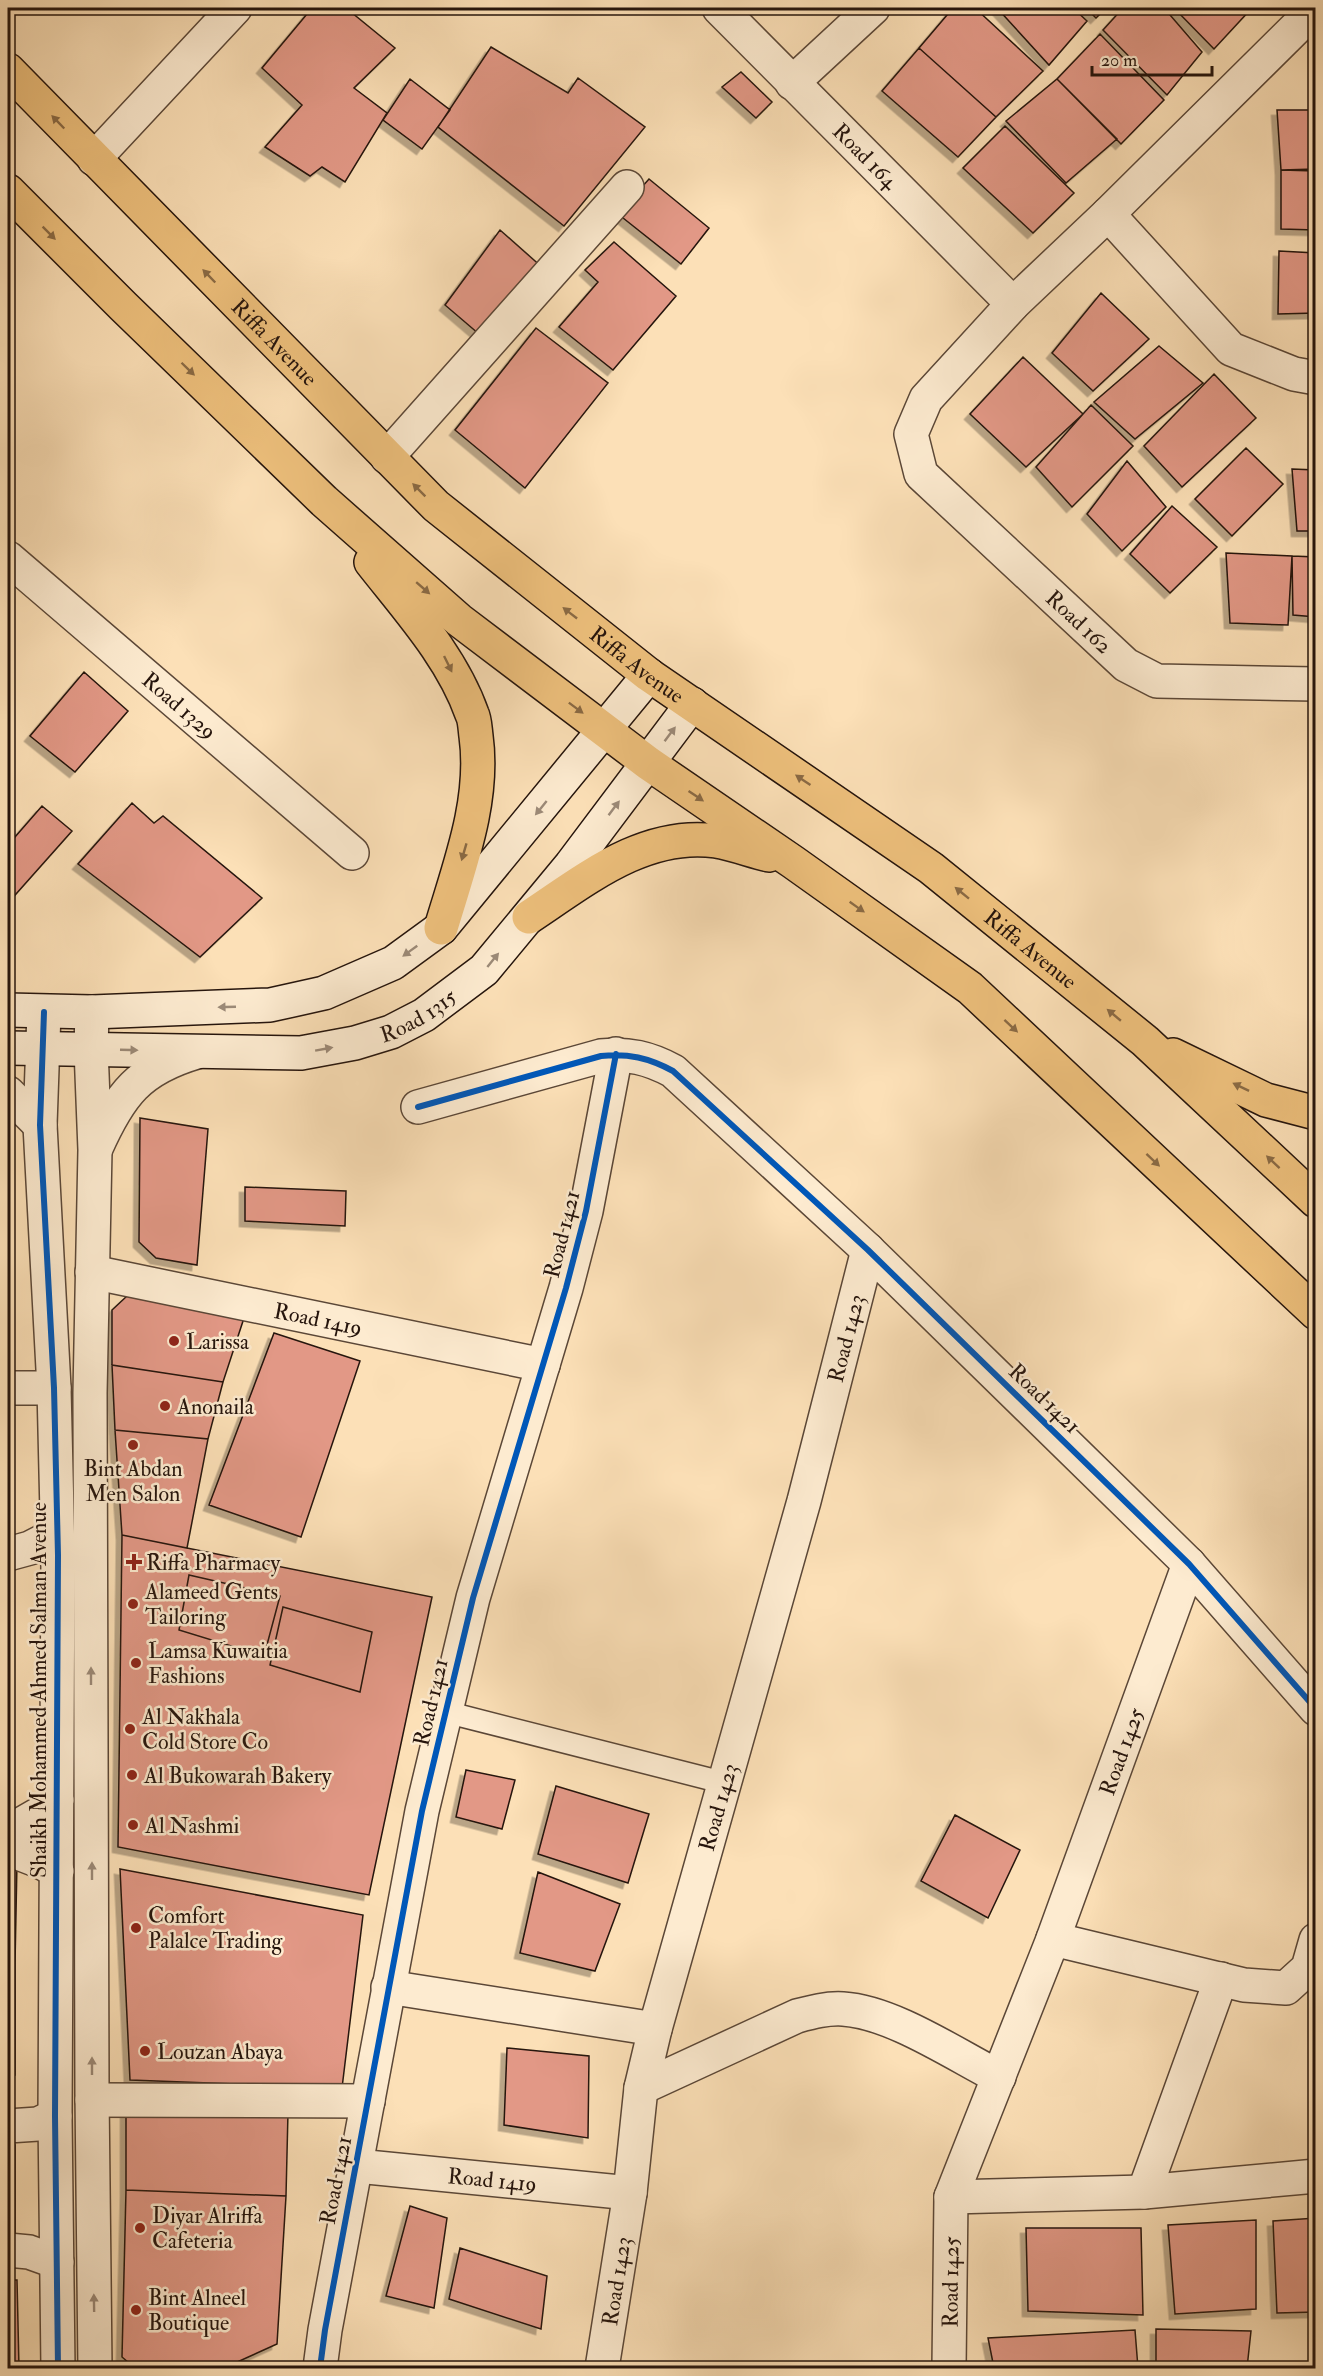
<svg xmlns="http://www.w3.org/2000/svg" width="1323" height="2376" font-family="'IM FELL Double Pica',serif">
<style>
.building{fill:#e29886;stroke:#25140c;stroke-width:1.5;filter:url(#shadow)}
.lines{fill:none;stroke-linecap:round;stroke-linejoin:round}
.lane-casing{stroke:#5b4737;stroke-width:24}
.street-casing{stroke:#5b4737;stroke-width:36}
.secondary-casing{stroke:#25140c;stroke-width:36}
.primary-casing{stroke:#25140c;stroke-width:36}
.lane{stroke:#fdebd0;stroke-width:21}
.street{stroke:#fdebd0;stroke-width:33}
.secondary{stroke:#fdebd0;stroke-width:33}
.primary{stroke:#eec07c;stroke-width:33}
.cycleway-casing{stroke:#fdebd0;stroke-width:10}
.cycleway{stroke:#0057b8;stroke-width:6}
.oneway{fill:#8a6a44}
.oneway2{fill:#9c8a78}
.poi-dot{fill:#8f2418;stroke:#fdebd0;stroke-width:2}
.labels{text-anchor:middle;stroke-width:5;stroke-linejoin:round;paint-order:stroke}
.street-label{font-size:22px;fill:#25140c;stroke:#fdebd0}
.poi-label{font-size:22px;fill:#25140c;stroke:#fdebd0;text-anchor:start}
</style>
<defs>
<filter id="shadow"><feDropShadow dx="-5.5" dy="5.5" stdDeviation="0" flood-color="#0004"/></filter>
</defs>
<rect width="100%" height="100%" fill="#fce0b7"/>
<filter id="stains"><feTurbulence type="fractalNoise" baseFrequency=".00333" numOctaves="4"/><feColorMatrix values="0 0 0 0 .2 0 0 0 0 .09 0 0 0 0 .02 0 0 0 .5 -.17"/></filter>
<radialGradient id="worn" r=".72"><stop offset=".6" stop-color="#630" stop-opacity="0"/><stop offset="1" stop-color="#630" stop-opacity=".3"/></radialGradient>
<!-- building -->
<path class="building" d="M312,8H346L395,48L354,88L387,113L345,182L322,167L310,176L265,147L302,105L262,68Z
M953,8H975L1043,71L996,117L919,48Z
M997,8H1073L1087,21L1049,65Z
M1086,8H1106L1096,18Z
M1123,8H1164L1202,52L1167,95L1103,30Z
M1174,8H1250L1251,9L1214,49Z
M1100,34L1164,100L1121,144L1057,79Z
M491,47L568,93L578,78L645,127L564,226L438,127Z
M919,48L996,117L958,157L882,91Z
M741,72L772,102L756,118L722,87Z
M410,79L450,110L422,149L383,120Z
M1057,79L1117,139L1066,183L1006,121Z
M1277,110H1316V169L1281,170Z
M1005,126L1074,193L1033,233L963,168Z
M1281,170L1316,171V230L1281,229Z
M649,179L709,228L681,264L618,214Z
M500,230L543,268L486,340L445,305Z
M614,242L676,296L613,370L559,327L598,282L585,270Z
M1279,251L1316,253V313L1278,314Z
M1101,293L1149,339L1093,391L1052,353Z
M536,328L608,383L525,488L455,430Z
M1159,346L1203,383L1135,439L1094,402Z
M1023,357L1083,414L1026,467L970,414Z
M1214,374L1256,418L1182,487L1144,446Z
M1091,405L1133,446L1072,507L1036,467Z
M1246,448L1283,484L1232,536L1195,499Z
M1127,461L1166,507L1122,551L1087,514Z
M1292,469L1316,470V531H1297Z
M1172,506L1217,547L1170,593L1130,554Z
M1226,553L1292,556L1288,625L1230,623Z
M1292,556L1316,557V617L1293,615Z
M84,672L128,711L75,772L30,736Z
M132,803L154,823L163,816L262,898L200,957L78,864Z
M42,806L72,831L8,903V845Z
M140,1118L208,1129L197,1265L156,1258L139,1242Z
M245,1187L346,1191L345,1226L245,1221Z
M127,1296L244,1318L223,1382L112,1365V1310Z
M274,1333L360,1361L301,1537L209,1505Z
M112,1365L223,1382L208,1439L115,1430Z
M115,1430L208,1439L187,1548L122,1535Z
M122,1535L432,1597L369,1895L118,1847Z
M189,1575L280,1596L264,1656L179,1630Z
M283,1607L372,1632L360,1692L270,1665Z
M8,1682H10V1789L8,1791Z
M466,1770L515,1780L502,1829L456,1817Z
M556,1786L649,1814L628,1883L538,1854Z
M955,1815L1020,1850L988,1918L921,1881Z
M8,1862H17L15,1964L8,1963Z
M120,1869L363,1915L342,2088L130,2080Z
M538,1872L620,1904L595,1971L520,1953Z
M8,1963L15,1964V2020H8Z
M8,2020H15V2075H8Z
M507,2048L589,2056L588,2138L504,2125Z
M126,2112H288L286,2196L126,2190Z
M8,2145H15V2238H8Z
M126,2190L286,2196L277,2344L224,2368H135L122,2357Z
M410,2206L447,2218L434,2308L386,2296Z
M1316,2218V2312L1277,2313L1273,2221Z
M1256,2220V2309L1175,2314L1168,2225Z
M1026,2228H1141L1143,2315L1028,2311Z
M460,2248L547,2276L541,2329L449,2299Z
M8,2280H17L19,2368H8Z
M1156,2329L1251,2331L1247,2368H1156Z
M1135,2330L1138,2368H994L988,2338Z"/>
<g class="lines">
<!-- lane casing -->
<g class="lane-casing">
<path id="lane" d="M446,1712L725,1783"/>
</g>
<!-- street casing -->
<g class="street-casing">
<g id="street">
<path id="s1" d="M719,8L1013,304"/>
<path id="s2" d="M1316,8L1108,214L1013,304L926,399L911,434L921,474L1126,665L1157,681L1316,684"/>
<path d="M792,83L873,8"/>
<path d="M94,159L235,8"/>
<path d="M1108,214L1231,349L1294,374L1316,378"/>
<path d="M387,457L627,187"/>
<path id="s3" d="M8,558L352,853"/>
<path d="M44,1012L40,1125L54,1388L58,1555L55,2116L58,2368"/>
<path d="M92,1012L91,1049L95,1150L90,1393L92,2094L95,2368"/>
<path d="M8,1093L40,1125"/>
<path d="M418,1107L601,1056C628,1053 649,1058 673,1071L868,1250L1189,1564L1316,1709"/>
<path d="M96,1148C120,1094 139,1069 197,1052"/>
<path id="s4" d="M92,1272L543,1365"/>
<path d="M8,1388H54"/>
<path d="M8,1554L30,1548L57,1534"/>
<path d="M8,1832L39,1814L57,1800"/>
<path d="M8,1849L39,1861L57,1871"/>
<path d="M1053,1939L1244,1985L1286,1988L1308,1968L1316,1940"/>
<path d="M388,1987L655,2029"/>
<path d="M641,2088L797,2016C812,2012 827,2008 843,2009C892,2012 954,2054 999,2077"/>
<path d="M92,2100L368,2101"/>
<path d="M8,2126L38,2124L55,2116"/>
<path id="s5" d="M357,2166L630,2193"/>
<path d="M1144,2192L1221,1979"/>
<path d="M951,2197L1144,2192L1316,2176"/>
<path d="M8,2250L29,2252L57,2262"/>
<path d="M320,2368L325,2330L422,1811L473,1598L566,1288L586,1211L616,1054"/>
<path id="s6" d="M602,2368L630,2193L641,2088L655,2029L804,1501L868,1250"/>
<path id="s7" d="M949,2368L951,2197L1053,1939L1189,1564"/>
</g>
</g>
<!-- secondary casing -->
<g class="secondary-casing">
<g id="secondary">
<path d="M8,1010L92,1012L270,1005L324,993L393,963L441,928L649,675"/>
<path id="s8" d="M8,1048L301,1053L355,1043L391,1032L424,1015L484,970L571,865L692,704"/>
</g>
</g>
<!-- primary casing -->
<g class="primary-casing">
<g id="primary">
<path id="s9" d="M8,70L436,506L649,675L931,868L1145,1041L1316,1201"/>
<path d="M8,191L123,306L324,501L459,620L648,763L793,862L970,988L1316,1313"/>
<path d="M371,562C407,608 452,657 472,714C475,720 475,729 476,736C485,801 459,867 441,928"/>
<path d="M529,917C585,880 644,831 716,841C734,844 752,851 769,855"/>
<path d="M1173,1055L1266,1100L1316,1113"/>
</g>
</g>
<!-- lane -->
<use href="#lane" class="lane"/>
<!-- street -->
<use href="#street" class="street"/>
<!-- secondary -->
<use href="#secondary" class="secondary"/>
<!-- primary -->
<use href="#primary" class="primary"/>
<!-- cycleway casing -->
<g class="cycleway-casing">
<path id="cycleway" d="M44,1012L40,1125L54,1388L58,1555L55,2116L58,2368
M418,1107L601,1056C628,1053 649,1058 673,1071L868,1250L1189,1564L1316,1709
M320,2368L325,2330L422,1811L473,1598L566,1288L586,1211L616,1054"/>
</g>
<!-- cycleway -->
<use href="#cycleway" class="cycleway"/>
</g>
<!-- one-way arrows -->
<defs><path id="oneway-solid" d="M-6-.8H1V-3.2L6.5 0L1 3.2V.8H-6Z" transform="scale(1.5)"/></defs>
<g class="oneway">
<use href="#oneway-solid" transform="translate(58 122) rotate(-134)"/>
<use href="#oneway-solid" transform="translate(49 233) rotate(45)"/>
<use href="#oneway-solid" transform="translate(209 276) rotate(-134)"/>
<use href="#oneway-solid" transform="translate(188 369) rotate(44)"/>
<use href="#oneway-solid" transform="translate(419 490) rotate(-135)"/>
<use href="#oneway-solid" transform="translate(423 588) rotate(41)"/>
<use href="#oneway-solid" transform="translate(570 613) rotate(-142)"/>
<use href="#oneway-solid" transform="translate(448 664) rotate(64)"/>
<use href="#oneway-solid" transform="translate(576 708) rotate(37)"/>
<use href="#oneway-solid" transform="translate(803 780) rotate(-146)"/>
<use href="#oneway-solid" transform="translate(696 796) rotate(34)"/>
<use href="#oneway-solid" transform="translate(464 852) rotate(106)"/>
<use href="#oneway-solid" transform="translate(962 893) rotate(-141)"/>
<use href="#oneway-solid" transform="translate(857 907) rotate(35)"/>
<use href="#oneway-solid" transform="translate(1114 1015) rotate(-140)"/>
<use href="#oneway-solid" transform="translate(1011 1026) rotate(43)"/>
<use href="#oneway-solid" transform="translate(1241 1087) rotate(-154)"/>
<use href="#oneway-solid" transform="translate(1153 1160) rotate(43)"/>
<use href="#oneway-solid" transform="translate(1273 1162) rotate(-137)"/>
</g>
<g class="oneway2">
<use href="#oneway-solid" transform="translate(670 734) rotate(-53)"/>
<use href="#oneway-solid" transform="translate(541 808) rotate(129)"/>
<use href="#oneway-solid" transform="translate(614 808) rotate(-53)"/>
<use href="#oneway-solid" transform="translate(410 951) rotate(144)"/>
<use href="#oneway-solid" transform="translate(493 960) rotate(-51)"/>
<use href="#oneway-solid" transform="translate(227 1007) rotate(178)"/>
<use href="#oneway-solid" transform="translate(324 1049) rotate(-10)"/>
<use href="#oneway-solid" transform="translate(129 1050) rotate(2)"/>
<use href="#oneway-solid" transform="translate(91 1676) rotate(-90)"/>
<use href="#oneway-solid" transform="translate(92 1871) rotate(-90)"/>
<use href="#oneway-solid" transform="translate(92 2066) rotate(-90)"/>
<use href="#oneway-solid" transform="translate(94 2303) rotate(-91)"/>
</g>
<!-- markers -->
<g class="poi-dot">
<circle cx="174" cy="1341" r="6"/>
<circle cx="165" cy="1406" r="6"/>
<circle cx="133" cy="1445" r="6"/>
<path d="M131 1553h6v6h6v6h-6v6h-6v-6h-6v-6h6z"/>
<circle cx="133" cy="1604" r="6"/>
<circle cx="136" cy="1663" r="6"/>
<circle cx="130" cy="1729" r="6"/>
<circle cx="132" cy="1775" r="6"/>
<circle cx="133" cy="1825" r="6"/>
<circle cx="136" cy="1928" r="6"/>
<circle cx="145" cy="2051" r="6"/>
<circle cx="140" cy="2228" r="6"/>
<circle cx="136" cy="2310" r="6"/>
</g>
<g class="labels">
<!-- street labels -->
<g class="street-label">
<text dy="8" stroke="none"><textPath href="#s1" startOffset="208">Road 164</textPath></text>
<text dy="8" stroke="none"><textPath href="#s9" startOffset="381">Riffa Avenue</textPath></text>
<text dy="8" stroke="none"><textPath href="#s2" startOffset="848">Road 162</textPath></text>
<text dy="8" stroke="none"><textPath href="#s9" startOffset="867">Riffa Avenue</textPath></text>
<text dy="8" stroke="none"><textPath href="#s3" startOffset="226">Road 1329</textPath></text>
<text dy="8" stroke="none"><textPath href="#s9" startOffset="1353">Riffa Avenue</textPath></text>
<text dy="8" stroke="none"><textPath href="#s8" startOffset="417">Road 1315</textPath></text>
<text transform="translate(561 1234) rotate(-76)" y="8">Road 1421</text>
<text dy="8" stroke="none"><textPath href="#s4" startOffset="231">Road 1419</textPath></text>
<text dy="8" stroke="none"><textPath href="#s6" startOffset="1060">Road 1423</textPath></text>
<text transform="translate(1045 1398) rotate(44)" y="8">Road 1421</text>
<text transform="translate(38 1690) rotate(-90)" y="8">Shaikh Mohammed Ahmed Salman Avenue</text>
<text transform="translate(430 1702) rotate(-77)" y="8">Road 1421</text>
<text dy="8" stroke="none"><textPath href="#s7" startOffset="648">Road 1425</textPath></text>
<text dy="8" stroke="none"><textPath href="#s6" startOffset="574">Road 1423</textPath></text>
<text dy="8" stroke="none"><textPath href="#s5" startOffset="136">Road 1419</textPath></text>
<text transform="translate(335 2180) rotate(-79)" y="8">Road 1421</text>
<text dy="8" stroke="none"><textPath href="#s6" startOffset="88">Road 1423</textPath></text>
<text dy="8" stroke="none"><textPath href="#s7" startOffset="86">Road 1425</textPath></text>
</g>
<!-- poi labels -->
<g class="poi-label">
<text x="186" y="1349">Larissa</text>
<text x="177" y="1414">Anonaila</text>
<text x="133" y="1476" text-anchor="middle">Bint Abdan<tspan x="133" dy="25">Men Salon</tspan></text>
<text x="146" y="1570">Riffa Pharmacy</text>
<text x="145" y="1599">Alameed Gents<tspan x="145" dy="25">Tailoring</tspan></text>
<text x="148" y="1658">Lamsa Kuwaitia<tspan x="148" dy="25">Fashions</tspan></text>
<text x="142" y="1724">Al Nakhala<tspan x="142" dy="25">Cold Store Co</tspan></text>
<text x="144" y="1783">Al Bukowarah Bakery</text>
<text x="145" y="1833">Al Nashmi</text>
<text x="148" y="1923">Comfort<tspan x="148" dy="25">Palalce Trading</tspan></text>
<text x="157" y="2059">Louzan Abaya</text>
<text x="152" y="2223">Diyar Alriffa<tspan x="152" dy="25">Cafeteria</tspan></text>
<text x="148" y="2305">Bint Alneel<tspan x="148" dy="25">Boutique</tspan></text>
</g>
</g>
<!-- margin -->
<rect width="1323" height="2376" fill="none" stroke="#fce0b7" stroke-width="30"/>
<rect x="9" y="9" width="1305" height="2358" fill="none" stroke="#25140c" stroke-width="3"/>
<rect x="15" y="15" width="1293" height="2346" fill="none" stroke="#25140c" stroke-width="1.5"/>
<!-- scale -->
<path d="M1092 66v9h120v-9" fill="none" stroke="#25140c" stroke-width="3"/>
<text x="1101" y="66" font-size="18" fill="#25140c" stroke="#fdebd0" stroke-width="4.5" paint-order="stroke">20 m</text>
<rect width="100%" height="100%" filter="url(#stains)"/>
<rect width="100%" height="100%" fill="url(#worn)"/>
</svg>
